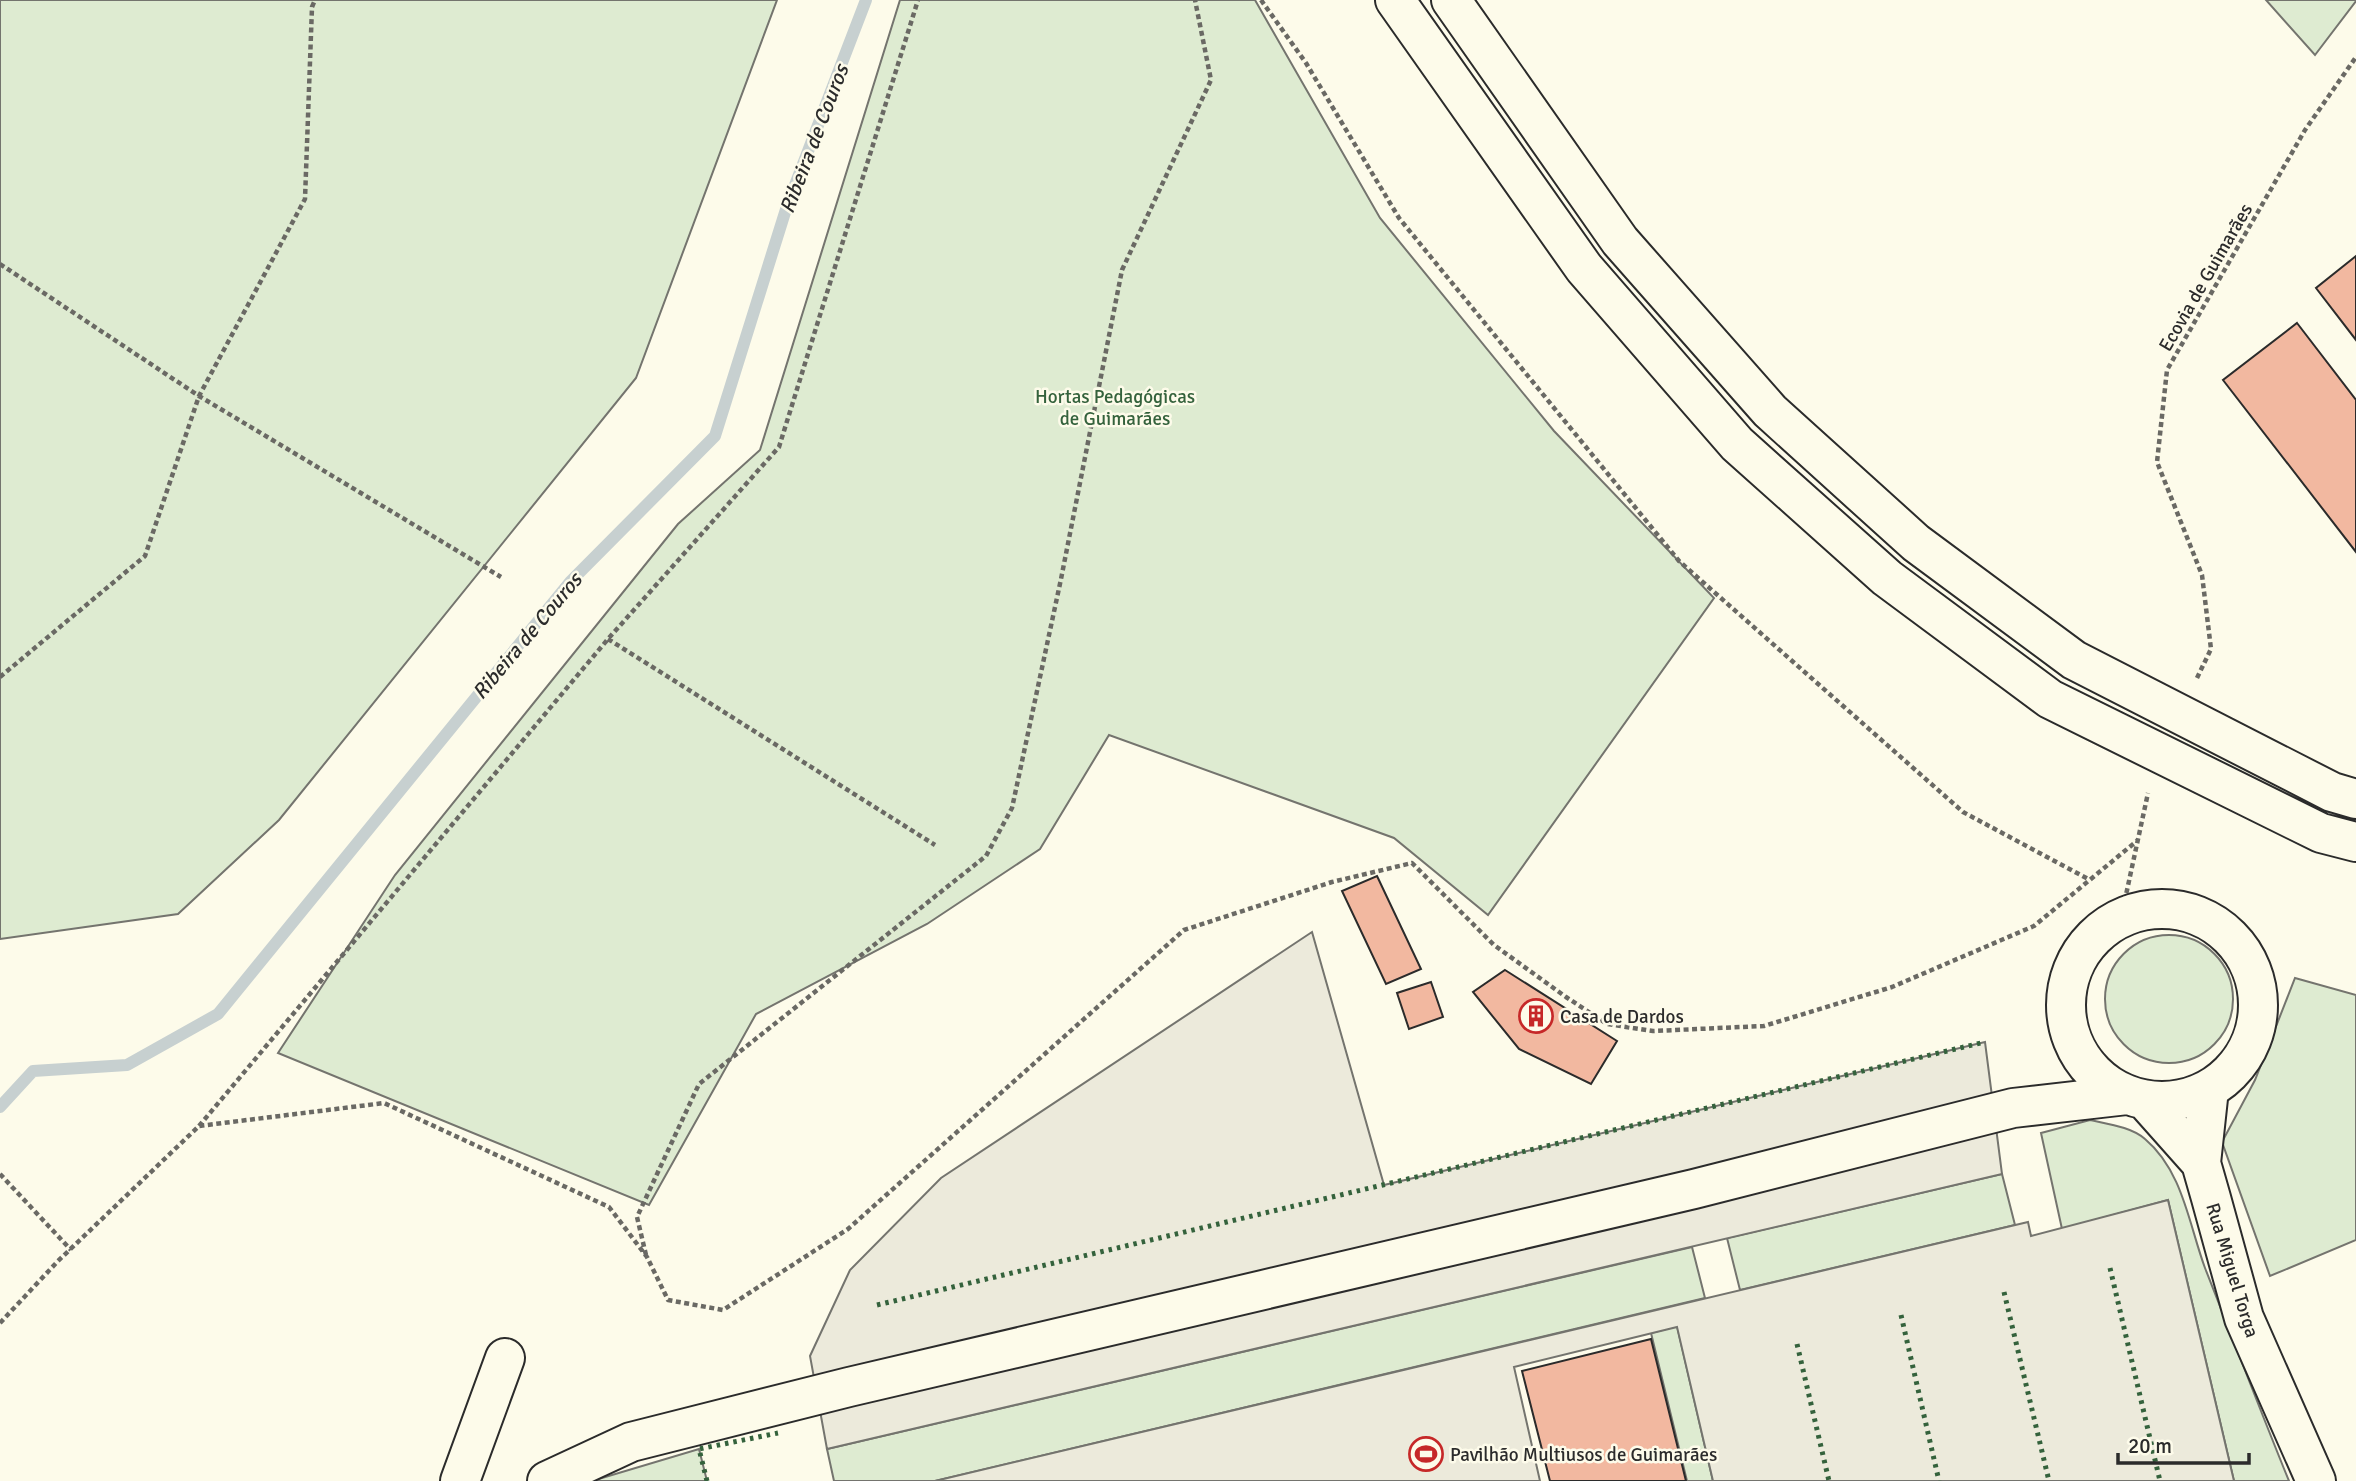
<svg xmlns="http://www.w3.org/2000/svg" width="2356" height="1481" font-family="Signika,sans-serif">
<style>
.green{fill:#deebd1;stroke:#74746e;stroke-width:2}
.parking{fill:#eceadb;stroke:#74746e;stroke-width:2}
.lines{fill:none;stroke-linecap:round;stroke-linejoin:round}
.stream{stroke:#c7d0d0;stroke-width:12}
.building{fill:#f2b8a0;stroke:#2b2b2b;stroke-width:2}
.minor-casing{stroke:#2b2b2b;stroke-width:42}
.highway-casing{stroke:#2b2b2b;stroke-width:42}
.path{stroke:#6a6964;stroke-width:4.5;stroke-dasharray:5 3.5;stroke-linecap:butt}
.minor{stroke:#fdfbea;stroke-width:38}
.highway{stroke:#fdfbea;stroke-width:38}
.hedge{stroke:#34623c;stroke-width:5;stroke-dasharray:3.5 5;stroke-linecap:butt}
.labels{text-anchor:middle;stroke-width:5;stroke-linejoin:round;paint-order:stroke}
.street-label{font-size:19px;fill:#2b2b2b;stroke:#fdfbea}
.park-label{font-size:19px;fill:#34623c;stroke:#fdfbea}
.poi-label{font-size:19px;fill:#2b2b2b;stroke:#fdfbea;text-anchor:start}
.water-label{font-size:21px;font-style:italic;fill:#2b2b2b;stroke:#fdfbea}
</style>
<rect width="100%" height="100%" fill="#fdfbea"/>
<!-- green -->
<path class="green" d="M0,0H777L636,378L279,820L178,914L0,939Z
M900,0H1255L1380,218L1554,431L1714,598L1488,915L1394,838L1109,735L1040,849L927,924L756,1014L649,1205L278,1053L395,875L678,524L760,450Z
M2266,0H2356V1L2315,55Z
M2105 999a64 64 0 1 1 128 0a64 64 0 1 1-128 0Z
M2295,978L2356,995V1240L2270,1276L2222,1142L2255,1080Z
M2090,1120C2108,1124 2132,1127 2145,1139C2183,1171 2189,1225 2205,1268C2233,1339 2260,1410 2289,1481H2234L2168,1200L2062,1229L2041,1133Z
M2002,1174L2015,1225L1740,1290L1727,1238Z
M1692,1247L1705,1298L935,1481H834L827,1449Z
M1677,1326L1713,1481H1687L1651,1333Z
M699,1449L707,1481H592Z"/>
<!-- parking -->
<path class="parking" d="M1312,932L1384,1185L1985,1042L2002,1174L827,1449L810,1356L850,1270L941,1178Z
M2168,1200L2234,1481H1713L1677,1327L1514,1367L1540,1481H935L2028,1222L2031,1236Z"/>
<g class="lines">
<!-- stream -->
<path class="stream" d="M0,1107L33,1071L127,1065L218,1014L570,582L715,436L787,206L866,0"/>
</g>
<!-- building -->
<path class="building" d="M2356,256V340L2316,288Z
M2297,323L2356,400V552L2223,380Z
M1377,876L1421,969L1386,984L1342,891Z
M1505,970L1617,1041L1591,1084L1519,1049L1473,992Z
M1431,982L1443,1017L1409,1029L1397,993Z
M1651,1339L1686,1481H1550L1522,1371Z"/>
<g class="lines">
<!-- minor casing -->
<g class="minor-casing">
<path id="minor" d="M2066 1005a96 96 0 1 1 192 0a96 96 0 1 1-192 0Z
M2209,1089L2201,1163L2211,1198L2244,1318L2316,1481
M2145,1100L2201,1163
M460,1481L505,1358
M547,1481L631,1442L849,1387L1694,1189L2013,1108L2127,1095"/>
</g>
<!-- highway casing -->
<g class="highway-casing">
<path id="highway" d="M1395,0L1584,268L1737,444L1887,578L2050,699L2321,833L2356,842
M1451,0L1620,241L1770,411L1916,543L2074,660L2332,792L2356,799"/>
</g>
<!-- path -->
<path class="path" d="M1261,0L1306,63L1399,218L1679,561L1963,812L2090,880
M0,264L199,396L501,577
M608,639L935,845
M0,677L145,556L199,396L305,199L312,7L315,0
M2197,678L2211,649L2202,575L2157,462L2167,370L2305,130L2356,57
M2121,918L2148,793
M199,1126L608,639L779,447L918,0
M0,1174L71,1250
M646,1255L637,1217L699,1084L986,856L1012,808L1061,579L1122,270L1211,80L1195,0
M0,1323L58,1261L199,1126L384,1103L609,1207L647,1257L668,1300L723,1310L848,1229L1184,930L1332,882L1412,863L1494,945L1566,997L1607,1024L1653,1031L1764,1026L1892,987L2034,926L2138,840"/>
<!-- minor -->
<use href="#minor" class="minor"/>
<!-- highway -->
<use href="#highway" class="highway"/>
<!-- hedge -->
<path class="hedge" d="M2110,1268L2160,1481
M2004,1292L2049,1481
M877,1305L1985,1042
M1901,1315L1939,1481
M1797,1344L1829,1481
M707,1481L699,1449L778,1433"/>
</g>
<!-- icons -->
<defs>
<g id="building-ring" transform="scale(1.75)"><circle r="9.5" fill="#fdfbea" stroke="#c62828" stroke-width="1.5"/><path d="M-4-6H4V6H1V3H-1V6H-4ZM-2.5-4.3h1.7v1.8h-1.7ZM.8-4.3h1.7v1.8H.8ZM-2.5-1h1.7V.8h-1.7ZM.8-1h1.7V.8H.8Z" fill="#c62828"/></g>
<g id="stadium-ring" transform="scale(1.75)"><circle r="9.5" fill="#fdfbea" stroke="#c62828" stroke-width="1.5"/><path d="M0-5a6.5 5 0 1 0 0 10a6.5 5 0 1 0 0-10ZM-3.5-1.8h7v3.6h-7Z" fill="#c62828"/></g>
</defs>
<g fill-rule="evenodd">
<use href="#building-ring" x="1536" y="1016"/>
<use href="#stadium-ring" x="1426" y="1454"/>
</g>
<g class="labels">
<!-- street labels -->
<g class="street-label">
<text transform="translate(2205 277) rotate(-60)" y="7">Ecovia de Guimarães</text>
<text transform="translate(2233 1270) rotate(73)" y="7">Rua Miguel Torga</text>
</g>
<!-- park labels -->
<g class="park-label">
<text x="1115" y="403">Hortas Pedagógicas<tspan x="1115" dy="22">de Guimarães</tspan></text>
</g>
<!-- poi labels -->
<g class="poi-label">
<text x="1560" y="1023">Casa de Dardos</text>
<text x="1450" y="1461">Pavilhão Multiusos de Guimarães</text>
</g>
<!-- water labels -->
<g class="water-label">
<text transform="translate(814 139) rotate(-69)" y="7">Ribeira de Couros</text>
<text transform="translate(527 636) rotate(-50)" y="7">Ribeira de Couros</text>
</g>
</g>
<!-- scale -->
<path d="M2118 1453v10h131v-10" fill="none" stroke="#2b2b2b" stroke-width="3.5"/>
<text x="2128" y="1453" font-size="21" fill="#2b2b2b" stroke="#fdfbea" stroke-width="5" paint-order="stroke">20 m</text>
</svg>
